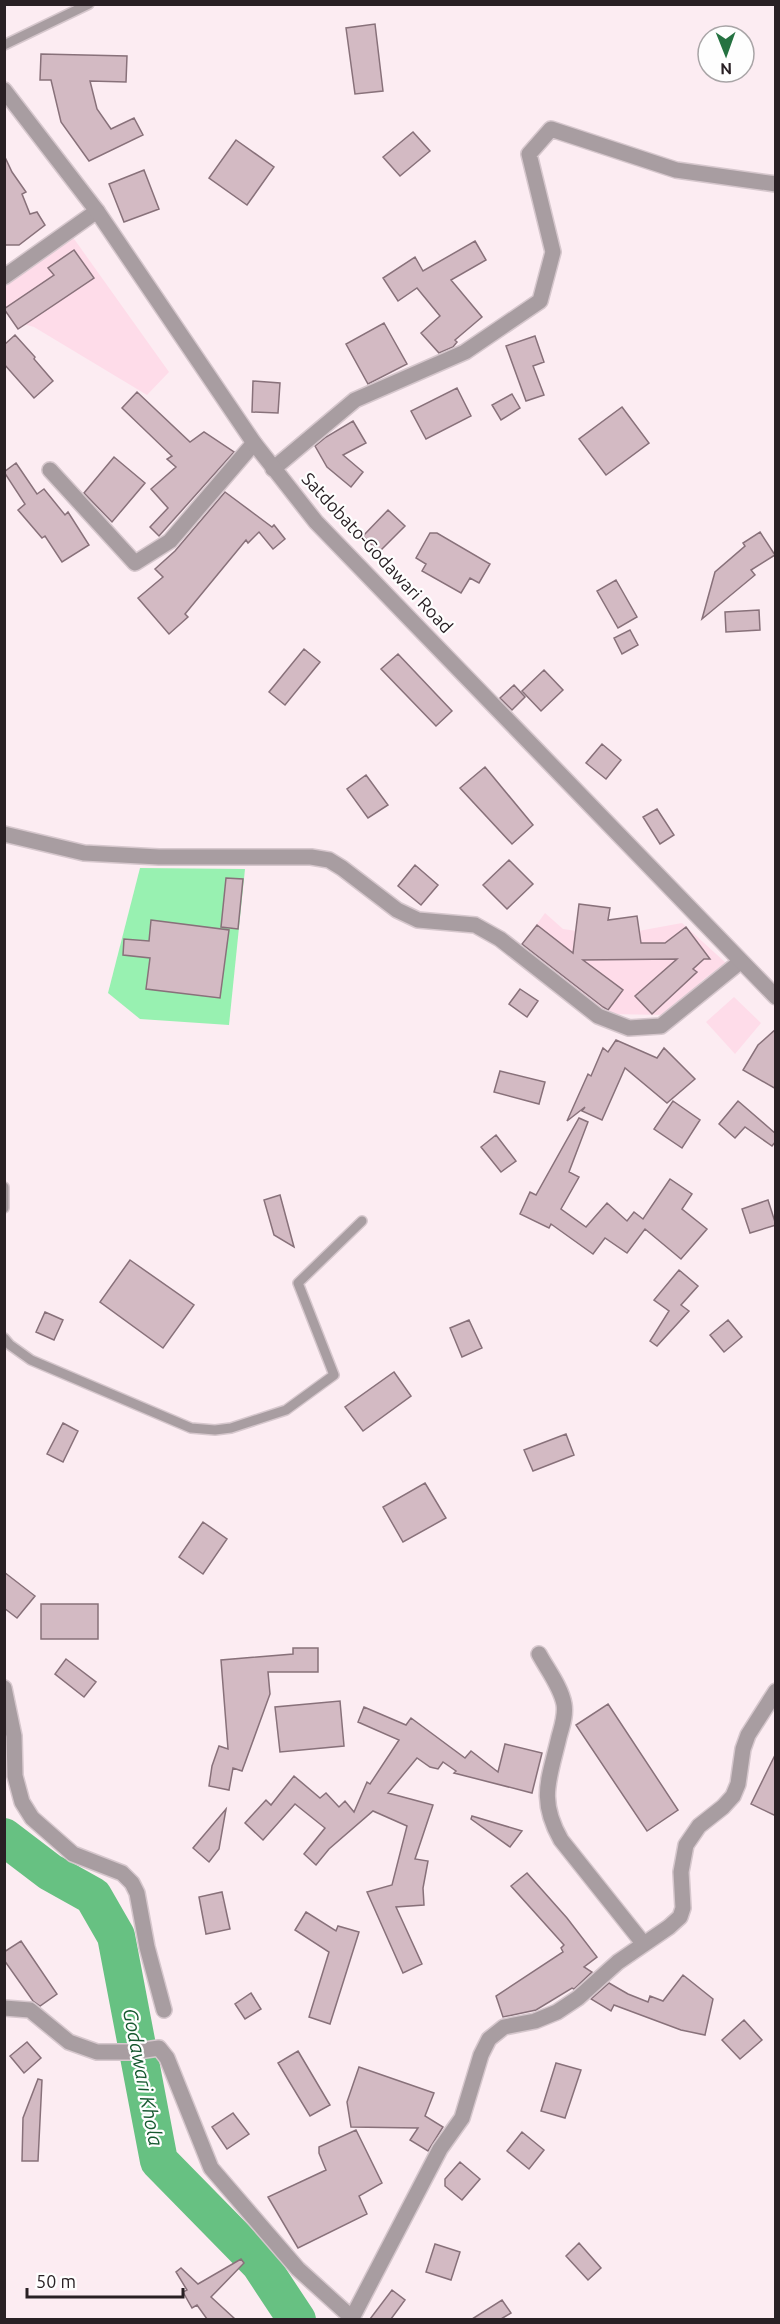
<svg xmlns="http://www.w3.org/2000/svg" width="780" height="2324" font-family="Ubuntu,sans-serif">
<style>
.built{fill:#fedce9}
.green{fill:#98f1b1}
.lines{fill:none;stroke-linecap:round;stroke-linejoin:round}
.river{stroke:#67c182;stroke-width:38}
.building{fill:#d3bac3;stroke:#88717a;stroke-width:1.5}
.service-casing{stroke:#d6c7cd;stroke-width:12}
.minor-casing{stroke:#d6c7cd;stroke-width:18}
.tertiary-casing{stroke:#d6c7cd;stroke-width:18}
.service{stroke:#a89da1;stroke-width:9}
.minor{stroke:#a89da1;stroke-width:15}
.tertiary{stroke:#a89da1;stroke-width:15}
.labels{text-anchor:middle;stroke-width:4.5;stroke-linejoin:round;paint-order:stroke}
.street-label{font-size:18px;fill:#292024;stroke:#fefefe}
.water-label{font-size:20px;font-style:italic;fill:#175930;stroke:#fefefe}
</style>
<rect width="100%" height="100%" fill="#fcecf2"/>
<!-- built -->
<path class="built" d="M72,236L169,372L147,395L34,327L13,321L5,309L4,284Z
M545,913L563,929L611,936L682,923L726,963L704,979L668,1015L605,1014L519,949Z
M734,997L761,1023L735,1054L706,1022Z"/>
<!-- green -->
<path class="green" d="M140,868L245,869L229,1025L140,1019L108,993Z"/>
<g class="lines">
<!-- river -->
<path class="river" d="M4,1837L50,1872L93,1896L116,1936L159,2161L260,2264L297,2320"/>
</g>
<!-- building -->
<path class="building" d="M375,24L383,91L355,94L346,28Z
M41,54L127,56L126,82L90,81L97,109L111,129L134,118L143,135L89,161L61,122L51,80H40Z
M413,132L430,151L400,176L383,157Z
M236,140L274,167L247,205L209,178Z
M4,155L12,172L26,192L22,194L30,214L37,212L45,225L19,245H4Z
M144,170L159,209L124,222L109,184Z
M475,241L486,260L451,280L482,317L455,340L457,342L453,347L439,353L421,333L440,316L417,288L398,301L383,278L415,257L423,271Z
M74,250L94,278L18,329L4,309L54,275L48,268Z
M384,323L407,364L368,384L346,344Z
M15,335L35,357L34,359L53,381L34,398L4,364V345Z
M535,336L544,362L533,366L544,395L526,401L506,346Z
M253,381L280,383L278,413L252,412Z
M457,388L471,416L426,439L411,411Z
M137,392L190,442L204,432L234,452L159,536L150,527L168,508L151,489L176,467L167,459L172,456L122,408Z
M512,394L520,408L501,420L492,405Z
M622,407L649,443L606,475L579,439Z
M353,421L366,443L343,455L363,472L351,487L327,467L315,446L326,437Z
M114,457L145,483L112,522L84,493Z
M16,463L37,494L44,489L65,515L68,512L89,545L62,562L45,536L42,538L18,510L25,504L4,472Z
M225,492L272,527L274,525L285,539L273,549L259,532L248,543L246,540L185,614L188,617L169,634L138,598L163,577L155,569L175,551Z
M388,510L405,526L379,552L363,536Z
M760,532L775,555L751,570L755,575L702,619L715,572L745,546L743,543Z
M430,533H437L490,564L479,583L470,578L461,593L422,571L426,564L416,558Z
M616,580L637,617L618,628L597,591Z
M759,610L760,630L726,632L725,612Z
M630,630L638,645L622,654L614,638Z
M304,649L320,662L285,705L269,692Z
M398,654L452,711L436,726L381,669Z
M544,670L563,690L541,711L522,691Z
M514,685L525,697L512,710L500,698Z
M602,744L621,760L606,779L586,763Z
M485,767L533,825L512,844L460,788Z
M366,775L388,805L368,818L347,789Z
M657,809L674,835L660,844L643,817Z
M509,860L533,884L507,909L483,885Z
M415,865L438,885L421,905L398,886Z
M226,878L243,879L238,929L221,927Z
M579,904L610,908L608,920L637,916L641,943H665L686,927L710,959H704L693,969L697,972L652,1014L635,996L677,959L583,960L623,990L608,1010L603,1007L522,944L537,925L573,953Z
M151,920L229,930L220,998L146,989L150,958L123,955L124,939L149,941Z
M520,989L538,1001L527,1017L509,1004Z
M776,1029V1089L743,1070L758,1045Z
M616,1040L657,1058L664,1048L695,1079L667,1103L625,1068L602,1120L582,1111L585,1107L567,1121L588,1074L591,1076L603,1048L608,1052Z
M500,1071L545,1082L539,1104L494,1092Z
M673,1101L700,1120L682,1148L654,1129Z
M738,1101L776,1134V1141L772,1146L745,1127L735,1138L719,1124Z
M579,1118L588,1122L569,1172L579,1177L561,1209L586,1227L607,1203L627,1221L634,1212L643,1219L670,1179L692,1194L682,1209L707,1229L681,1259L645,1229L627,1253L605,1238L593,1254L551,1224L549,1228L520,1214L530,1192L536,1195Z
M496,1135L516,1161L501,1172L481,1147Z
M280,1195L294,1247L274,1235L264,1200Z
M768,1200L776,1225L750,1233L742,1209Z
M130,1260L194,1305L163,1348L100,1302Z
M679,1270L698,1286L681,1305L689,1311L657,1346L650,1341L669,1311L654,1300Z
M45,1312L63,1320L54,1340L36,1332Z
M469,1320L482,1348L462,1357L450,1328Z
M728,1320L742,1337L724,1352L710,1335Z
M394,1372L411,1396L363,1431L345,1407Z
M63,1423L78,1431L63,1462L47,1454Z
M566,1434L574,1455L533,1471L524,1450Z
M425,1483L446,1518L403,1542L383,1507Z
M203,1522L227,1539L203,1574L179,1557Z
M4,1572L35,1596L17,1618L4,1608Z
M41,1604H98V1639H41Z
M293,1648H318V1672H268L270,1694L242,1771L233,1768L229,1790L209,1786L212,1766L219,1746L228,1749L221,1660L293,1654Z
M66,1659L96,1682L84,1697L55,1674Z
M340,1701L344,1746L280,1752L275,1707Z
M608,1704L678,1810L647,1831L576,1725Z
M364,1707L406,1725L411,1718L465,1758L471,1751L498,1772L505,1744L542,1753L532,1793L454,1773L456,1771L443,1762L438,1769L430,1767L417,1758L388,1793L433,1805L415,1859L428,1861L423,1888L424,1905L396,1907L422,1964L403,1973L367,1892L392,1885L407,1826L373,1811L329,1849L316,1865L304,1854L325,1828L295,1804L263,1840L245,1823L266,1800L271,1805L294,1776L320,1798L326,1793L339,1807L345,1801L354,1812L367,1782L370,1784L399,1740L358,1722Z
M776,1753V1816L751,1804Z
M226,1809L219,1849L209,1862L193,1848Z
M472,1816L522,1831L510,1847L471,1819Z
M527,1873L567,1918L597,1957L584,1967L592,1972L574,1989L572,1988L536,2010L503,2017L496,1996L563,1952L561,1948L564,1945L511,1886Z
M222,1892L230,1929L206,1934L199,1897Z
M306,1912L336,1931L338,1926L359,1932L330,2024L309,2017L329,1952L295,1930Z
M21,1941L57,1994L40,2006L33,2001L4,1960V1952Z
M683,1975L713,1999L705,2035L681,2030L614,2005L611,2011L591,1999L609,1983L628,1994L648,2002L650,1996L663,2001Z
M251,1993L261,2009L245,2019L235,2004Z
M744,2020L762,2040L740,2059L722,2040Z
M27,2042L41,2058L24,2073L10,2056Z
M298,2051L330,2105L310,2116L278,2063Z
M556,2063L581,2070L565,2118L541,2111Z
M359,2067L434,2093L425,2116L443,2127L428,2151L410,2140L418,2128L351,2127L347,2102Z
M38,2079L42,2080L38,2161H22L23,2118Z
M233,2113L249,2134L227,2149L212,2127Z
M356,2130L382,2183L359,2196L367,2214L298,2248L268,2197L326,2170L319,2153V2147Z
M522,2132L544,2150L529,2169L507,2151Z
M460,2162L480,2179L462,2200L445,2186V2179Z
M579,2243L601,2268L588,2280L566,2256Z
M435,2244L460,2252L451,2280L426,2272Z
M241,2259L244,2263L211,2297L235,2319H207L197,2305L192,2308L183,2292L187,2290L176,2272L181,2268L198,2284Z
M392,2290L405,2300L391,2319H370Z
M502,2300L511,2313L501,2319H472Z"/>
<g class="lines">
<!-- service casing -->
<g class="service-casing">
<path id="service" d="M4,45L89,4
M4,1187V1208
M4,1338L10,1345L31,1360L191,1428L215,1430L231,1428L286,1410L334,1375L298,1283L362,1221"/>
</g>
<!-- minor casing -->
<g class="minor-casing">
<path id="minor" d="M4,277L97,211
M273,469L355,400L465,352L540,301L553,252L529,154L551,129L676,170L776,184
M50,470L135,563L170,541L254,443
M4,834L84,853L159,857H311L329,860L342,868L397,910L418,920L475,925L500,939L598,1016L629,1028L661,1026L740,962
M539,1654C547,1669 561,1687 564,1704C566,1715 562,1726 559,1737C549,1780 538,1799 561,1840L643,1943
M4,1688L14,1736L15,1776L22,1802L32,1818L73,1854L122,1873L132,1883L137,1893L147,1947L164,2010
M4,2008L30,2010L69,2042L97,2052H131L159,2048L167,2058L211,2168L298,2269L352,2318L440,2149L462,2118L481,2055L489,2039L504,2027L535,2021L557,2012L578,1998L618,1962L669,1927L680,1917L683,1908L681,1872L686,1845L699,1826L723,1807L733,1796L738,1784L743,1749L748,1735L776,1691"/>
</g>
<!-- tertiary casing -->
<g class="tertiary-casing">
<path id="tertiary" d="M4,90L97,211L254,443L316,522L776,997"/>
</g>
<!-- service -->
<use href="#service" class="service"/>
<!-- minor -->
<use href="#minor" class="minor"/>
<!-- tertiary -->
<use href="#tertiary" class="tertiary"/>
</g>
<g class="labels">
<!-- street labels -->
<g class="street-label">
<text transform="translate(377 553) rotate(47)" y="6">Satdobato-Godawari Road</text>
</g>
<!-- water labels -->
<g class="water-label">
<text transform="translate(143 2077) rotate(79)" y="7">Godawari Khola</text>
</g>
</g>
<!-- border -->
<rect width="780" height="2324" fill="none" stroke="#292024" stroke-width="12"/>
<!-- north arrow -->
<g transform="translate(726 54) rotate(179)"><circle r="28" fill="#fefefe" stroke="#a9a5a7" stroke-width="1.5"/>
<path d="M0-4.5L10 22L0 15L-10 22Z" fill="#257241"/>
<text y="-9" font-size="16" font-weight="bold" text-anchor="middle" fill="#292024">N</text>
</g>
<!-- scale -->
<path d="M27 2288v9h156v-9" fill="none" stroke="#292024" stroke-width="3"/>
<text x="36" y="2288" font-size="18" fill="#292024" stroke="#fefefe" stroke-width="4.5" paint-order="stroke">50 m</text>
</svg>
